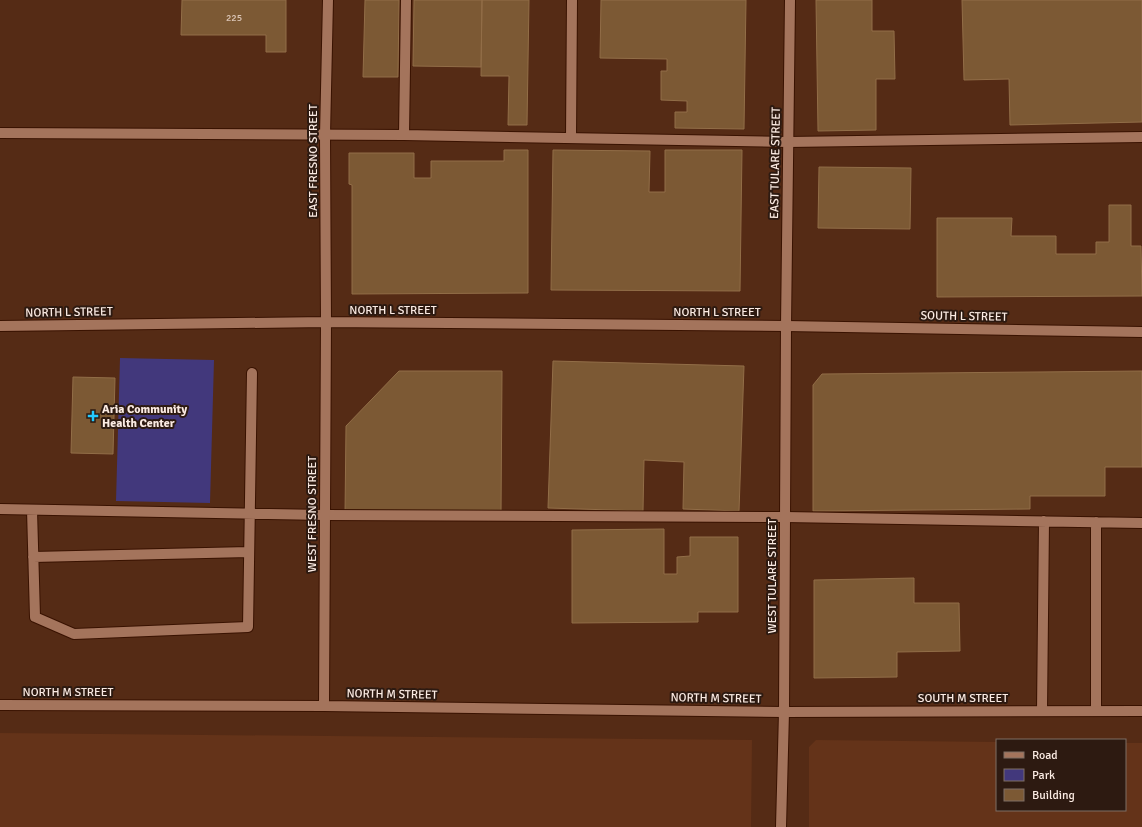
<svg xmlns="http://www.w3.org/2000/svg" width="1142" height="827" font-family="Signika,sans-serif">
<style>
.built{fill:#643319}
.green{fill:#42387c}
.building{fill:#7c5934;stroke:#926e48}
.lines{fill:none;stroke-linecap:round;stroke-linejoin:round}
.lane-casing{stroke:#391200;stroke-width:12}
.street-casing{stroke:#391200;stroke-width:12}
.secondary-casing{stroke:#391200;stroke-width:12}
.lane{stroke:#a4745c;stroke-width:10}
.street{stroke:#a4745c;stroke-width:10}
.secondary{stroke:#a4745c;stroke-width:10}
.poi-dot{fill:#24c9fe;stroke:#2d1a11;stroke-width:1.5}
.labels{text-anchor:middle;stroke-width:4;stroke-linejoin:round;paint-order:stroke}
.number-label{font-size:10px;fill:#dbc6b7}
.street-label{font-size:12px;fill:#fbebe3;stroke:#2d1a11}
.poi-label{font-size:12px;font-weight:bold;fill:#fbebe3;stroke:#2d1a11;text-anchor:start}
</style>
<rect width="100%" height="100%" fill="#552b15"/>
<!-- built -->
<path class="built" d="M0,733L752,740L751,827H0Z
M816,740L997,742V810H1125V743H1142V827H809V747Z"/>
<!-- green -->
<path class="green" d="M120,358L214,360L210,503L116,501Z"/>
<!-- building -->
<path class="building" d="M182,0H286V52H266V35H181Z
M365,0H399L398,77H363Z
M414,0H482L481,67L413,66Z
M482,0H529L527,125H508L509,76H481Z
M601,0H746L744,129L675,128V112H687V101L661,100V71H667V59L600,58Z
M816,0H872V31H894L895,79H876V130L818,131Z
M962,0H1142V122L1010,125L1009,79L964,80Z
M504,150H528V293L352,294V185L349,184V153H414V178H431V161H504Z
M553,150L650,151L649,192H665V150H742L740,291L551,290Z
M819,167L911,168L910,229L818,228Z
M1109,205H1131V246H1141L1142,296L937,297V218H1012L1011,236H1056V254H1096V242H1109Z
M553,361L744,366L739,511L683,509L684,462L644,460L643,511L548,508Z
M399,371H502L501,516L345,515L346,426Z
M1142,371V467H1105V496H1030V509L813,511V385L822,374Z
M73,377L115,378L113,454L71,453Z
M664,529V574H677V557L690,556V537H738V612H698V622L572,623V530Z
M914,578V603H959L960,651L897,652V677L814,678V580Z"/>
<g class="lines">
<!-- lane casing -->
<g class="lane-casing">
<path id="lane" d="M0,133L404,135L788,142L1142,137
M404,135L406,0
M571,138L572,0
M0,509L325,515L785,517L1142,523
M32,510L35,617L74,634L248,627L252,373
M1096,522V711
M33,557L249,552
M1042,711L1044,521"/>
</g>
<!-- street casing -->
<g class="street-casing">
<path id="street" d="M0,326L326,322L786,326L1142,332
M0,705L324,706L784,712L1142,711
M324,706L326,322L325,135L328,0"/>
</g>
<!-- secondary casing -->
<g class="secondary-casing">
<path id="secondary" d="M781,827L784,712L786,326L790,0"/>
</g>
<!-- lane -->
<use href="#lane" class="lane"/>
<!-- street -->
<use href="#street" class="street"/>
<!-- secondary -->
<use href="#secondary" class="secondary"/>
</g>
<!-- markers -->
<path class="poi-dot" d="M91 410h4v4h4v4h-4v4h-4v-4h-4v-4h4z"/>
<g class="labels">
<!-- number labels -->
<g class="number-label">
<text x="234" y="21">225</text>
</g>
<!-- street labels -->
<g class="street-label">
<text transform="translate(313 161) rotate(-90)" y="4">EAST FRESNO STREET</text>
<text transform="translate(775 163) rotate(-89)" y="4">EAST TULARE STREET</text>
<text x="393" y="314">NORTH L STREET</text>
<text transform="translate(69 312) rotate(-1)" y="4">NORTH L STREET</text>
<text x="717" y="316">NORTH L STREET</text>
<text transform="translate(964 316) rotate(1)" y="4">SOUTH L STREET</text>
<text transform="translate(312 514) rotate(-90)" y="4">WEST FRESNO STREET</text>
<text transform="translate(772 576) rotate(-90)" y="4">WEST TULARE STREET</text>
<text x="68" y="696">NORTH M STREET</text>
<text transform="translate(392 694) rotate(1)" y="4">NORTH M STREET</text>
<text transform="translate(716 698) rotate(1)" y="4">NORTH M STREET</text>
<text x="963" y="702">SOUTH M STREET</text>
</g>
<!-- poi labels -->
<g class="poi-label">
<text x="102" y="413">Aria Community<tspan x="102" dy="14">Health Center</tspan></text>
</g>
</g>
<!-- legend -->
<rect x="996" y="739" width="130" height="72" fill="#2d1a11" stroke="#7f6e65"/>
<rect x="1004" y="752" width="20" height="6" fill="#a4745c" stroke="#7f6e65"/>
<text x="1032" y="759" font-size="12" fill="#fbebe3">Road</text>
<rect x="1004" y="769" width="20" height="12" fill="#42387c" stroke="#7f6e65"/>
<text x="1032" y="779" font-size="12" fill="#fbebe3">Park</text>
<rect x="1004" y="789" width="20" height="12" fill="#7c5934" stroke="#7f6e65"/>
<text x="1032" y="799" font-size="12" fill="#fbebe3">Building</text>
</svg>
